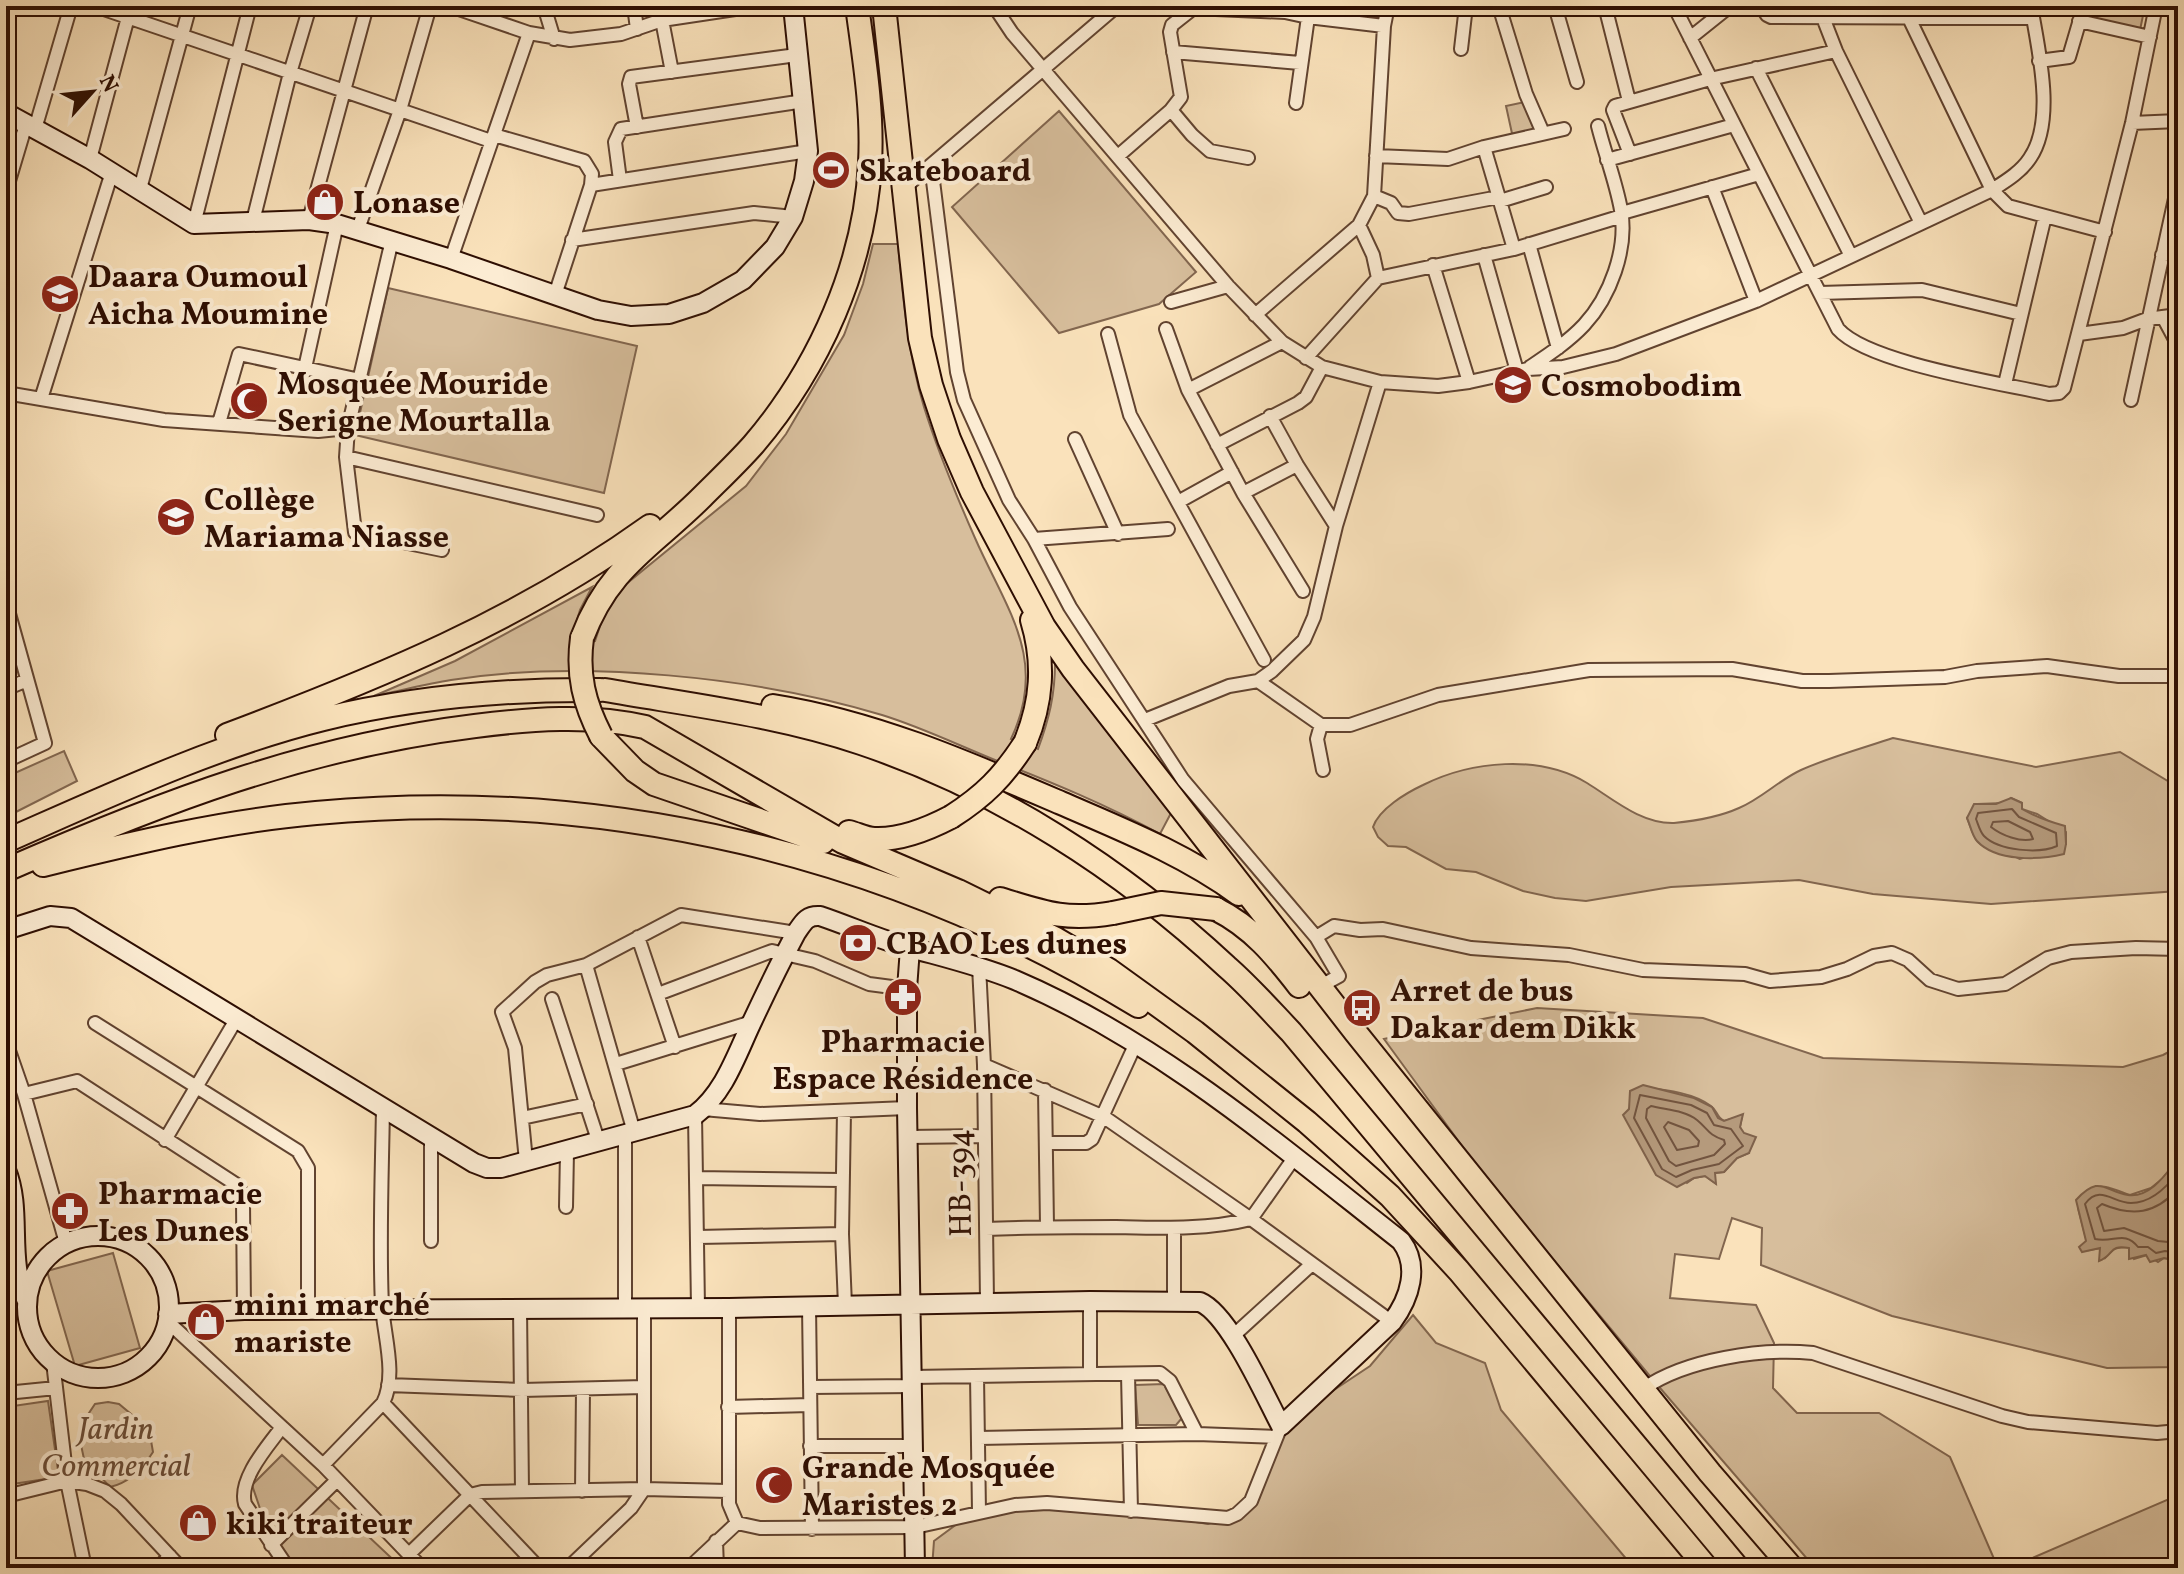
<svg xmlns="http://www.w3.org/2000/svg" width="2184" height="1574" font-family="Vollkorn,serif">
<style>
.green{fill:#d7be9c;stroke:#82664f;stroke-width:2;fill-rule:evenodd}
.water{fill:#b59a7c;stroke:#7f624b;stroke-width:2}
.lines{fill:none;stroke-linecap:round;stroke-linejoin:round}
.shore{stroke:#72543f;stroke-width:2}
.street-casing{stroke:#614330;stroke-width:16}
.secondary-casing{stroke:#2e0e02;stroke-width:22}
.highway-casing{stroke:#2e0e02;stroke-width:26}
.street{stroke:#fcecd3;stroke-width:12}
.secondary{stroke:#fcecd3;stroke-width:18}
.highway{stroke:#fae2bb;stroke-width:22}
.highway-bridge-casing{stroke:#2e0e02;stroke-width:26;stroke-linecap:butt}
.highway-bridge{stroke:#fae2bb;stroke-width:22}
.labels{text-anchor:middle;stroke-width:8;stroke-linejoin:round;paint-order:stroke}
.poi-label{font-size:32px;font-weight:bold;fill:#2e0e02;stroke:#fcecd3;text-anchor:start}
.street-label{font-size:32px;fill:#2e0e02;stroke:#fcecd3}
.park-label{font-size:32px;font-style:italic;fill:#694c38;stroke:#fcecd3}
</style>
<rect width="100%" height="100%" fill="#fae2bb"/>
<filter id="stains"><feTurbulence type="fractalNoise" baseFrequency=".0025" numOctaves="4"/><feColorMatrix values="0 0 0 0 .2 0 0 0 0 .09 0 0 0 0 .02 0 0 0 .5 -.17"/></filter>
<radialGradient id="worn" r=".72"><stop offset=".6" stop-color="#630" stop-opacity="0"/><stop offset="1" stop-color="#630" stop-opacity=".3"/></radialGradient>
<!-- green -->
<path class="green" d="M2086,6H2145L2140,30L2083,18Z
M1529,101L1536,133L1513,138L1506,106Z
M1059,111L1196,272L1159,304L1059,333L952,207Z
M873,244H898C903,299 908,354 924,407C938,452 956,495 975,538C1006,609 1049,659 1011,739L1038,749C1049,719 1055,695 1055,663L1171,813L1160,834C1107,805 1051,782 995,760C958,745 921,727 882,715C757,677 581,659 451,680C425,684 400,691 374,696L455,661L592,587L580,610L570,644L595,641L604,614L625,585L746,486L786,434L844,335L863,284Z
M388,288L637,346L604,493L355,435Z
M1893,738L2036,767L2120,752L2171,783V818L2178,819V891L1991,904L1873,894L1799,880L1671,887L1586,901L1555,898L1523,891L1476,872L1446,869L1406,847L1388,846L1378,837L1373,827C1379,809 1406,793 1423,785C1471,761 1539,754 1587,783C1613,799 1641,824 1674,823C1695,821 1719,817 1739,808C1761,799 1779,780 1801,770C1830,757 1863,748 1893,738ZM2011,798L2022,803V809L2037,814L2066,832V844L2020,859C2007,852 1989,853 1978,842C1973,836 1970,825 1967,818L1978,804L2004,803Z
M64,751L77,781L6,817V777Z
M1537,1008L1703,1018L1823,1058L2123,1067L2163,1055L2178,1047V1159L2162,1179L2151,1188L2130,1195C2102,1185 2094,1178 2078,1208L2089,1250L2101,1248L2105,1258C2114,1248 2115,1247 2130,1247L2134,1259L2147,1255L2158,1262L2164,1258L2178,1261V1367L2107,1368L1892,1316L1761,1265L1762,1228L1732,1218L1719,1259L1675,1254L1670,1298L1756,1305L1774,1343L1773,1388L1797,1413H1879L1950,1457L1998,1568H1815L1654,1381L1484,1176L1384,1039ZM1647,1088C1667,1090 1694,1093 1711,1106C1718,1111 1716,1117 1724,1121L1742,1116L1740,1127L1749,1153L1737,1158L1724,1172L1714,1173L1715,1183L1705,1176L1694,1178L1687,1183L1629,1109Z
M113,1253L140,1348L75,1366L47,1271Z
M1413,1315L1436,1343L1485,1363L1501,1410L1634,1568H932L934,1541L965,1518L1019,1507L1152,1515L1208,1524L1247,1511L1282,1433L1334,1390L1370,1366Z
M1164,1384L1182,1418L1176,1425H1138L1135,1385Z
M48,1401L59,1477L6,1485V1407Z
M108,1402L119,1404L149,1429L153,1452C143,1468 129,1483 110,1487L84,1459L81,1445V1425L95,1404Z
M282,1455L402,1568H295L273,1547L252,1485Z
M2169,1499L2178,1529V1568H2009Z"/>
<!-- water -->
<path class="water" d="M2011,798L2022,803V809C2036,817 2050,822 2065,826L2066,844L2064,854C2040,860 1996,862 1977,841C1972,836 1970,824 1967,818L1974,804H1996Z
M1643,1085L1694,1098L1712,1107L1718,1118L1724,1121L1743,1114L1740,1127L1744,1133L1756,1137L1749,1153L1737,1158L1724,1172L1715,1173L1716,1184L1705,1176L1694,1178L1677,1187L1656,1175L1623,1115L1629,1109L1630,1091Z
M2178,1159V1261L2164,1258L2150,1262L2146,1255L2129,1259V1248C2108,1244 2115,1255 2099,1261L2100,1248L2082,1252L2079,1247L2086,1241L2076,1200C2100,1174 2104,1191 2128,1195C2150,1198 2166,1174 2178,1159Z"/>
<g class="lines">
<!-- shore -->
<path class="shore" d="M2012,809L2019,817L2056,833L2057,846C2039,854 1999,851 1984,836C1980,832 1978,824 1976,819L1978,813Z
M2008,821L2030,832L2033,839C2021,843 2001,835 1991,827L1993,822Z
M1640,1095L1691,1105L1707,1113L1714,1125L1731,1129L1743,1146L1719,1164L1692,1170L1676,1177L1662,1169L1634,1118Z
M1651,1106C1666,1110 1684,1110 1697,1120C1708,1129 1708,1135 1724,1140L1725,1144L1714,1155L1676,1166L1669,1161L1646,1118L1647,1109Z
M1668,1122L1689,1130L1699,1141L1698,1146L1677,1150L1664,1127Z
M2178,1172C2167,1187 2151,1203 2131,1203C2113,1203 2100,1184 2085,1204L2095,1239C2114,1243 2125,1230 2138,1247H2148L2156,1253L2165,1251L2178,1253
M2178,1189C2155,1214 2133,1217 2102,1204L2097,1208L2104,1231L2124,1228L2158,1241L2178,1243"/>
<!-- street casing -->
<g class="street-casing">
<path id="street" d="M95,6L491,141
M450,6L529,33L570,40L621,34L662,20L755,6
M544,6L554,39
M634,6L637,29
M994,6L1012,33L1228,286L1282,342L1322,367L1380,382L1438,386L1469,382L1528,369L1563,367L1616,354L1756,301L1992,190C2006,181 2021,172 2030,158C2056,120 2038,49 2031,6
M1499,6L1526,94L1543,133
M1555,6L1577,82
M1605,6L1629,101
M1674,6L1838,329C1868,363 2000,383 2049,394L2059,393L2064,388L2132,123L2156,6
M1761,6L1767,15L1771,17L2033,18
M1822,6V15L1836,51L1921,223
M1908,6V16L1992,190L2008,206L2105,232
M1193,8L1285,12L1308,17
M662,20L672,72
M2079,21L2150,37
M6,23L11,6
M1690,38L1730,6
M1461,49L1466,6
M1173,52L1300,63
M2039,61L2069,57L2084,6
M1756,68L1851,256
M1296,103L1308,17L1384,26
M1171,110L1192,135L1210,151L1248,158
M2132,123L2178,121
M637,127L629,84L631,77L797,55
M35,129L71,6
M494,135L584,161L592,174L591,185L555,295
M1484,147L1514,249
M1630,154L1613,110L1615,106L1710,79L1836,51
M1118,156L1171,110L1181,97L1170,32L1172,25L1196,6
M1376,156L1448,159L1484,147L1564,129
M90,159L131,6
M1607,160L1734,125
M931,165L957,372L964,400L1009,500L1034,539L1070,607L1183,780L1316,937L1339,976L1319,987
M620,180L615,142L621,129L804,101
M591,185L808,151
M1712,187L1756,301
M904,188L1117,6
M140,189L190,6
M6,191L26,124
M1374,196L1391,203L1398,213L1409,214L1499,197
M1500,201L1546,187
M1622,213L1759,174
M309,220L367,6
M253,221L290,73L310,6
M194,224L250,6
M1359,225L1373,255L1378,278
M358,229L400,110L430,6
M392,240L348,428L346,457L355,532L442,550
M572,240L754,213L793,217
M1529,244L1558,348
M1484,255L1517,371
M2162,255L2178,253
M451,259L529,33
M1433,265L1469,382
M1820,293L1922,290L2021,314
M1171,302L1228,286
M1255,315L1359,225L1374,196L1384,26L1388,6
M2163,317L2178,345
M1166,329L1188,390L1282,342
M1108,334L1130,415L1264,660
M2079,334L2123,328L2147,319L2178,315
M1306,358L1378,278L1514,249L1622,216
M1530,367C1548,355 1568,342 1584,325C1610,297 1628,249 1621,210C1616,182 1605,154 1598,126
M305,368L337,224
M2005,384L2045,216
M1188,390L1243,493L1303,591
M6,393L164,420L318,431L348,428
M41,399L112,172
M2131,400L2178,185
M1270,416L1297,465L1336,526
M219,423L239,354L360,380
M1075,439L1118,534
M1217,445L1298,403L1306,397L1322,367
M346,457L597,515
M1243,493L1297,465
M1178,502L1232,472
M1034,539L1168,529
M6,603L45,743L6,761
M1258,681L1272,671L1304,640L1314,617L1336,526L1380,382
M6,689L27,680
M1145,720L1229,686L1258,681L1321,725L1317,739L1323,770
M1321,725H1350L1438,695L1589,670L1732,669L1802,681H1829L1945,677L1977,671L2047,666L2119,676H2178
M638,937L675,1047
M1316,937L1334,926L1360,930L1383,929L1471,948L1569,955L1643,970L1745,974L1770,981L1821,977L1847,969L1874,956L1892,953L1908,960L1930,980L1958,989L2005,984L2048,958L2071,952L2136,948L2178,949
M586,965L634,1132
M979,966L984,1065L987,1302
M658,994L772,951L815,961L869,984L907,989
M552,999L599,1143
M95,1023L298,1151L308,1168V1310
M6,1042L24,1094L66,1243
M616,1064L752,1022
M984,1065L1104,1117L1251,1219L1392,1322
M1045,1090L1047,1226
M24,1094L77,1081L237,1185L242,1193L243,1202L244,1310
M703,1109L760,1114L907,1108
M844,1111L842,1234L845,1305
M695,1115L698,1307
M522,1118L587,1104
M431,1136V1241
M909,1137L984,1136
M165,1140L237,1018
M1047,1143H1086L1092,1139L1136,1043
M526,1161L515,1048L502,1012L535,982L547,975L586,965L681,915L796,933
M697,1178L841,1180
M566,1207L567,1151
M986,1229C1029,1227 1072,1227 1116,1227C1161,1228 1207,1230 1251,1219L1294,1158
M698,1237L842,1234
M1174,1301V1228
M809,1306L812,1529
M625,1307V1135
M520,1308L522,1491
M729,1308V1504L737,1523L760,1528L915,1527L1015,1505L1047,1503L1228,1518L1237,1514L1251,1501L1281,1426
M167,1321L323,1465L422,1568
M1233,1336L1312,1264
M53,1362L67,1481L85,1568
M1090,1374V1301
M1128,1374L1131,1511
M977,1376L979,1512
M913,1377L1160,1373L1170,1381L1197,1434
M388,1385L522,1390L644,1387
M810,1387L913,1386
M1643,1389C1686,1359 1762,1348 1813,1353L2002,1416L2028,1422L2157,1433L2178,1431
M6,1393L56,1388
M383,1403L539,1568
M728,1407L810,1405
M282,1427C268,1446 238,1479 245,1504L288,1568
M979,1438L1197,1434L1276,1437
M810,1446H913
M323,1465L383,1403C397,1375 384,1336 382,1306C379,1240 382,1173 383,1107
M582,1491L583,1389
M6,1496L67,1481L87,1484L105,1491L121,1504L181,1568
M716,1541L717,1568
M271,1545L337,1480
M409,1554L470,1495L482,1492L644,1489L728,1491
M6,1559L7,1568
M158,1568L170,1556
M568,1568L631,1508L644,1489V1307
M689,1568L737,1523"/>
</g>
<!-- secondary casing -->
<g class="secondary-casing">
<path id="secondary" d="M6,113L90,159L194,224L309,220L337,224L451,259L598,310L631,316L669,314L703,303L743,280L775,247L793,217L804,181L808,151L793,6
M6,930L50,916L71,918L474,1163L487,1168H501L695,1115C724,1093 736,1056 751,1024C765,994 780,963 796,933C803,923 806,915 820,916C850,926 880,940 911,948C947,958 981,966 1015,980C1158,1041 1280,1146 1401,1241C1420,1266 1410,1298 1392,1322L1281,1426C1265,1396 1229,1314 1200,1302L1090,1301L729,1308L244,1310L168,1314
M910,948L907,989V1108L915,1568
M6,1170C23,1211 6,1261 27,1301
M27 1307a71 71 0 1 1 142 0a71 71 0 1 1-142 0Z"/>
</g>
<!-- highway casing -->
<g class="highway-casing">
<path id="highway" d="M884,6L920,338L931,385L949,439L972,492L1044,627L1073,669L1356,1033L1710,1473L1792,1568
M582,638C609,566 652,547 702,497C719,480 737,463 753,445C819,368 865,265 870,163C873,111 864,58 857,6
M605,690C691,705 778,715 861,743C998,789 1122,869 1227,967C1250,987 1270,1010 1291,1032L1738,1568
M773,706C874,722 968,763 1061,803C1123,830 1184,854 1239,894
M227,735C378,678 518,621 650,526
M601,736L635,771L654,784L823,842
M1025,743C1042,702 1045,663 1032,620
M849,832C857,834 866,839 875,839C901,840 928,829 951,817
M6,841C106,797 217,745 323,719C414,697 507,689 600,690
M43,865C133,843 223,821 316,813C604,786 891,854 1138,1006
M6,870C162,802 305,747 475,726C530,719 590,714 645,727L843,842L958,891L1056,939L1109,970L1195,1032L1307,1122L1390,1196L1459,1271L1707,1568
M1000,899C1045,913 1066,921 1113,913
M1216,909C1252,927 1275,955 1299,986"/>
</g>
<!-- street -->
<use href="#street" class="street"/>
<!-- secondary -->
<use href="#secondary" class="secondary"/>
<!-- highway -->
<use href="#highway" class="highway"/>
<!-- highway-bridge casing -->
<g class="highway-bridge-casing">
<path id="highway-bridge" d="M582,638C577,675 584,703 601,736
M951,817C984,796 1003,777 1025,743
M1113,913L1161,903L1216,909"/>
</g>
<!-- highway-bridge -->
<use href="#highway-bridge" class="highway-bridge"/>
</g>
<!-- icons -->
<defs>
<g id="stadium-disc" transform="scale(2)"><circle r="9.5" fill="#8f2418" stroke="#fcecd3"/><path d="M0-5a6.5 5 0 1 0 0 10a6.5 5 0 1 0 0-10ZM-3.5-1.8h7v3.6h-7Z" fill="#fff"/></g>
<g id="shop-disc" transform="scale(2)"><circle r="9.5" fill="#8f2418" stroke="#fcecd3"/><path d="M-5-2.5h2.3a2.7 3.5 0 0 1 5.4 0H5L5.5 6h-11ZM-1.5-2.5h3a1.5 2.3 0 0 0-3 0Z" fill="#fff"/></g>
<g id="school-disc" transform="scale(2)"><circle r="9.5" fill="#8f2418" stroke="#fcecd3"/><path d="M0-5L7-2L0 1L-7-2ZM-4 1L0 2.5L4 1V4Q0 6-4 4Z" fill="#fff"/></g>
<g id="mosque-disc" transform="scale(2)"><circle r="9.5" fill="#8f2418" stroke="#fcecd3"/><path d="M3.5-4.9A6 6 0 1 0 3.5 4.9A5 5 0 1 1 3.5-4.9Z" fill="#fff"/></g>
<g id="bank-disc" transform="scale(2)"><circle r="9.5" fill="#8f2418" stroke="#fcecd3"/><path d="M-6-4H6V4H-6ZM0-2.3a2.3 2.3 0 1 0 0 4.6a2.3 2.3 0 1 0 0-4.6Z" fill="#fff"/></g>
<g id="pharmacy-disc" transform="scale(2)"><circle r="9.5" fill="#8f2418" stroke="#fcecd3"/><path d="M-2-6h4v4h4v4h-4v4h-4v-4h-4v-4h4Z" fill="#fff"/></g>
<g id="bus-disc" transform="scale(2)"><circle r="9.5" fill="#8f2418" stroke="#fcecd3"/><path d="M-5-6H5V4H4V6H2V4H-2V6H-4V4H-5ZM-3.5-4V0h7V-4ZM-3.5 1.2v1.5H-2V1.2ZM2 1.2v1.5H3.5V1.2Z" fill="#fff"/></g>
</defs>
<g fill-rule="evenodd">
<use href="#stadium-disc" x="831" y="170"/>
<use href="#shop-disc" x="325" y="202"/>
<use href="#school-disc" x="60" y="294"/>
<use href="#school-disc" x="1513" y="385"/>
<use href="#mosque-disc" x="249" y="401"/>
<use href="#school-disc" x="176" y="517"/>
<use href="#bank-disc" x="858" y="943"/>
<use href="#pharmacy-disc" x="903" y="997"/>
<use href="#bus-disc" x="1362" y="1008"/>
<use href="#pharmacy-disc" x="70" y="1211"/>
<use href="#shop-disc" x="206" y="1322"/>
<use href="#mosque-disc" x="774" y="1485"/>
<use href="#shop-disc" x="198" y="1523"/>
</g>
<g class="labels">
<!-- poi labels -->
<g class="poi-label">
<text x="859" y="181">Skateboard</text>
<text x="353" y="213">Lonase</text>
<text x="88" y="287">Daara Oumoul<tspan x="88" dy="37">Aicha Moumine</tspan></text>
<text x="277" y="394">Mosquée Mouride<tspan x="277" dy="37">Serigne Mourtalla</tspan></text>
<text x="1541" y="396">Cosmobodim</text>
<text x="204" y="510">Collège<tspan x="204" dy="37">Mariama Niasse</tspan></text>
<text x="886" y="954">CBAO Les dunes</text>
<text x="1390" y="1001">Arret de bus<tspan x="1390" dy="37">Dakar dem Dikk</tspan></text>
<text x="903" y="1052" text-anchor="middle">Pharmacie<tspan x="903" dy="37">Espace Résidence</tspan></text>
<text x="98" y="1204">Pharmacie<tspan x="98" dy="37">Les Dunes</tspan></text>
<text x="234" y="1315">mini marché<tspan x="234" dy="37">mariste</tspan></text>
<text x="802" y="1478">Grande Mosquée<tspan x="802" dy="37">Maristes 2</tspan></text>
<text x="226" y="1534">kiki traiteur</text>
</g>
<!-- street labels -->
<g class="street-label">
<text transform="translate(959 1183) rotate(-91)" y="11">HB-394</text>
</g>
<!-- park labels -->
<g class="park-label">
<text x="116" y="1439">Jardin<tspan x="116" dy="37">Commercial</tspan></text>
</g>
</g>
<!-- margin -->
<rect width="2184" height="1574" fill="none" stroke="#fae2bb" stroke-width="32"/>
<rect x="8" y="8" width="2168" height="1558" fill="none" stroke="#2e0e02" stroke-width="4"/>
<rect x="16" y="16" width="2152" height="1542" fill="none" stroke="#2e0e02" stroke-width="2"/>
<!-- north arrow -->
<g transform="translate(92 92) rotate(63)" stroke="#fcecd3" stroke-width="6" paint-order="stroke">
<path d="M0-6L14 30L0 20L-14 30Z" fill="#2e0e02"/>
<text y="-12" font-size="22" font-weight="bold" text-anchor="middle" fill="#2e0e02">N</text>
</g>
<rect width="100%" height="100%" filter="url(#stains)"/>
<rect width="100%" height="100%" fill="url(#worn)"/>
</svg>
